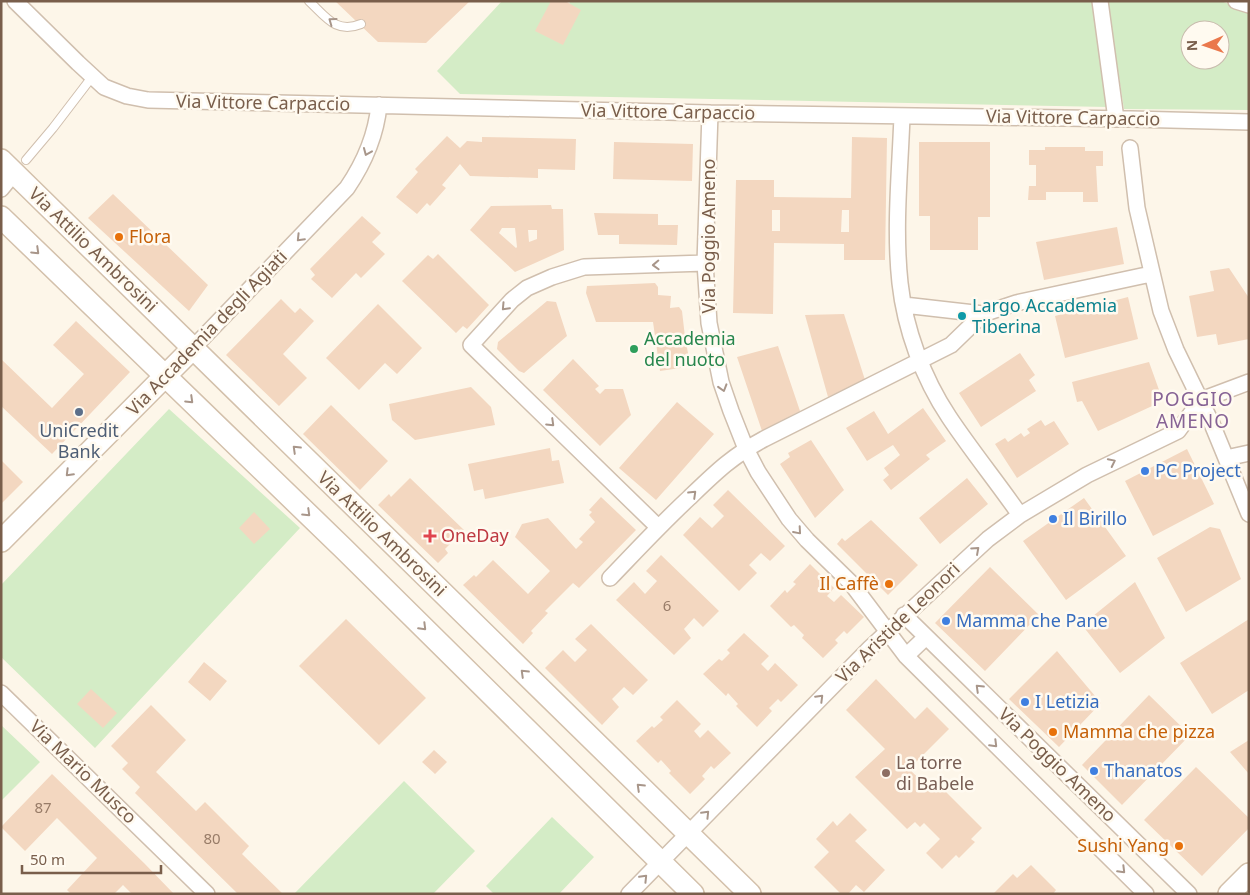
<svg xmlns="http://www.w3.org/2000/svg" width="1250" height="895" font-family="'Noto Sans',sans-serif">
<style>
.green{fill:#d4ecc6;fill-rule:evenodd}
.building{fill:#f3d7c0;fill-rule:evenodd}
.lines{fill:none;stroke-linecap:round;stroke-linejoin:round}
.lane-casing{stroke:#d0bfae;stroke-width:10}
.street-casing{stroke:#d0bfae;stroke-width:18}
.secondary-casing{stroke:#d3c0ab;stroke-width:24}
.lane{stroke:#fff;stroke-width:8}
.street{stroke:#fff;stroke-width:15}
.secondary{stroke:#fff;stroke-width:21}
.oneway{stroke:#a8968a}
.food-dot{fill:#e8710a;stroke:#fffaf0;stroke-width:2}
.culture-dot{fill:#0f9aa8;stroke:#fffaf0;stroke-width:2}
.leisure-dot{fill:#2e9e5b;stroke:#fffaf0;stroke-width:2}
.service-dot{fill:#5c6f8a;stroke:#fffaf0;stroke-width:2}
.shop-dot{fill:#3f7fe0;stroke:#fffaf0;stroke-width:2}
.health-dot{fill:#e0444e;stroke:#fffaf0;stroke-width:2}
.education-dot{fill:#8d6e63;stroke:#fffaf0;stroke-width:2}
.labels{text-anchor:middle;stroke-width:5;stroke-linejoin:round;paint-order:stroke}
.number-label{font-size:15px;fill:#987c68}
.street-label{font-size:18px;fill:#795e4b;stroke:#fffaf0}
.food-label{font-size:18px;fill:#c56008;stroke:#fffaf0;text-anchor:start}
.culture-label{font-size:18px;fill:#0d838f;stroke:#fffaf0;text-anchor:start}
.leisure-label{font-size:18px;fill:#27864d;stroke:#fffaf0;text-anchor:start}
.service-label{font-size:18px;fill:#4e5e75;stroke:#fffaf0}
.shop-label{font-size:18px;fill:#366cbe;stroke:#fffaf0;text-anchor:start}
.health-label{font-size:18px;fill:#be3a42;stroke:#fffaf0;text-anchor:start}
.education-label{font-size:18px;fill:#785e54;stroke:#fffaf0;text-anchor:start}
.neighbourhood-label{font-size:19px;letter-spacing:1px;fill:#876395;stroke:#fffaf0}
</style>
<rect width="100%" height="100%" fill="#fdf6e9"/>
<!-- green -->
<path class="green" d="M502,1H565L569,4L571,1H1093L1108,107L460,94L437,71Z
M1107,1H1220L1249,10V110L1124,109ZM1190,30H1220V60H1190Z
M169,409L300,528L95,748L1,657V585Z
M1,725L40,762L1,801Z
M404,781L475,851L433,894H294Z
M552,817L594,857L559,894H494L486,886Z"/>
<!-- building -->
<path class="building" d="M335,1H470L426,43L378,42Z
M551,1H565L581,10L563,45L535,31Z
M447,136L460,148L467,141L482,142V137L576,139L575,170L538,169V178L470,176L460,164L442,185L446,188L430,206L427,203L417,214L396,197L418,172L415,169Z
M852,137L887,138L885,260H844V244L774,243L773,314L733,313L736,180H774V197L851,198ZM772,210H780V231H772ZM842,210H849V232H841Z
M614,142L693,144L692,181L613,179Z
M919,142H990V217H978V250H930V216H919Z
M1045,147H1085V151H1103V166H1096L1098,202H1083V192H1046V200H1028L1029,186H1036V165H1029V150H1045Z
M113,194L208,285L189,311L88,218Z
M551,205L552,209H563L564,250L515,272L470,230L491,206ZM502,228H515L517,247L516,248L499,233ZM528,230H537V239L529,242Z
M594,213L658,214V225H678L677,245L619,244V235H598Z
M362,216L381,233L372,242L385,254L361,278L356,273L332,298L311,279L315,275L310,269Z
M1117,227L1124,264L1044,280L1036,242Z
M438,254L489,305L467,329L463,326L456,333L402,281L428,255L433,259Z
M1229,268L1249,298V339L1218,345L1216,334L1197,337L1189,296L1214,291L1210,271Z
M655,283L658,287V295L671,296L670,308L679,307L682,311L685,337L690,364L687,367L660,371L653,322H596L586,293L587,286Z
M1128,297L1138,339L1065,358L1055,316Z
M281,299L295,313L300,308L314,321L283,354L307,378L279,406L226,355Z
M547,301L556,302L567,336L524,373L519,371L497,349L498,342Z
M378,304L422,348L397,374L385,363L359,390L326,358Z
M844,314L865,380L828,397L805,315Z
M76,321L130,372L52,454L1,406V359L52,408L84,374L53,345Z
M778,346L800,411L762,431L737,357Z
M1020,353L1035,375L1029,380L1036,391L981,427L959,393Z
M573,359L599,386L595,389L600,394L605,389H623L631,415L600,446L543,390Z
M1149,362L1163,401L1098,431L1082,401L1077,402L1072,382Z
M471,387L491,407L495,425L415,440L392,420L389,404Z
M677,402L714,434L656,500L619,468Z
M331,405L388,461L360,490L303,434Z
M923,408L946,441L926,455L930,459L891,490L883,480L889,475L884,468L900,455L893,445L867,461L846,428L874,411L888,434Z
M1041,420L1045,426L1054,421L1069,444L1017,478L995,444L1005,438L1008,442L1021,433L1024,437L1030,433L1027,429Z
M811,440L844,490L815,518L780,464L790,457L788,453Z
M550,448L552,461L559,460L564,483L485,499L483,489L474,491L468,464Z
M1187,449L1214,504L1153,536L1125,481Z
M1,460L23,482L1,504Z
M410,478L464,530L445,549L448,553L438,563L378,505L389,494L391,497Z
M967,478L988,504L940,544L919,518Z
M728,490L785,546L770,561L761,553L749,565L757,573L739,591L683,535L700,517L712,528L724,516L713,505Z
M601,497L636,530L579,588L573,583L545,611L548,613L531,631L533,633L523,644L463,585L474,575L476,577L493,560L528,594L550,571L515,537L522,524L548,518L576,549L583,542L579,539L595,522L589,515L592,512L589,510Z
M1084,498L1126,556L1066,600L1023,541Z
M254,512L270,529L254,544L239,528Z
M871,520L918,565L888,595L837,544L842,538L845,541Z
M1210,527L1220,529L1241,579L1186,612L1157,558Z
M661,555L719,611L703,627L694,618L684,629L691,638L674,655L616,600L634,582L645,594L657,581L646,571Z
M810,564L834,588L827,596L834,602L841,595L864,617L847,634L844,631L835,640L838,643L823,658L802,638L804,635L794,625L791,627L770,606L785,590L787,593L796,584L793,582Z
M990,567L1039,615L985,671L935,623Z
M1135,582L1165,638L1120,673L1082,625Z
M346,619L426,698L379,745L299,666Z
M1249,619V690L1212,714L1180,663Z
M591,624L648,680L633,695L624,687L612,699L619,707L602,725L545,668L563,650L575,662L587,650L575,639Z
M744,633L769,656L761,664L768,671L775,663L798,685L781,702L778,699L769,708L772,711L757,727L736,706L738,704L728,693L726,696L703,674L719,659L722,661L730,653L727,650Z
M1057,651L1101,703L1059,747L1009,699Z
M204,662L227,681L210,701L188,682Z
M876,679L915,719L927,707L949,729L909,769L933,792L939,785L982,828L971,839L975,842L959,858L956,855L942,869L926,853L940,839L924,823L920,827L915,822L907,829L855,777L885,749L846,710Z
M91,689L117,713L103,728L77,704Z
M1149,695L1190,735L1122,805L1082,765Z
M677,700L701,724L694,731L700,738L708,730L731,753L714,769L711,766L702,776L705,779L690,794L669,773L671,771L661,760L658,763L636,741L652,726L654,728L663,720L660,717Z
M151,705L186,740L156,772L196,811L205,802L249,846L242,854L283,894H238L135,793L140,787L122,769L128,763L111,746Z
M1249,740V774L1230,752Z
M434,750L447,762L435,774L422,762Z
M1196,767L1249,818V828L1202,876L1144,820Z
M52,774L144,863L174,894H132L123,885L114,894H71L67,890L97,858L57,818L25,851L1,827Z
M850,813L867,830L855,841L885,870L864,892L856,885L848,894H841L814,867L829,852L816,839L833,821L837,826Z
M1031,865L1056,890L1053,894H993L1013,874L1017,878Z"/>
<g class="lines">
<!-- lane casing -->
<g class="lane-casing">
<path id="lane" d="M309,1C326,17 336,34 361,24
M26,160L53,128L92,77"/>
</g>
<!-- street casing -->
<g class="street-casing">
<path id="street" d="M15,1L78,63L104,87L127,96L148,100L710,113L1131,119L1249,122
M1100,1L1116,119
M1236,1L1249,5
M710,113L705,263L709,323L721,382L731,411L746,449L758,472L789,519L807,540L851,583L906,656L1146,894
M902,116C900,171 894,228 900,283C905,329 923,378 949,417C971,450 997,482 1020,515
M1130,148L1137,208L1161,311L1176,350L1212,424L1249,514
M1,189L14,173
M983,314L1016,303L1151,274
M193,348L347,188C364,163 376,136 379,105
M1201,400L1249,382
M1226,458L1249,453
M658,527L471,345L512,300L527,288L552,277L584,267L705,263
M610,578C636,551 661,524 689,498C715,473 732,456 764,439L951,345L983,314L904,305
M904,615L1189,894
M906,656L926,637
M1,693L207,894
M629,894L870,648L988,539L1020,515L1087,475L1178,431L1201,400"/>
</g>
<!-- secondary casing -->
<g class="secondary-casing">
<path id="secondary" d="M1,160L750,894
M1,217L344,549L693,894
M1,541L193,348
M1229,894L1249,874"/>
</g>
<!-- lane -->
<use href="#lane" class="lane"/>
<!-- street -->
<use href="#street" class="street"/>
<!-- secondary -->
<use href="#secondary" class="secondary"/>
</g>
<!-- one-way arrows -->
<defs><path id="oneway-chevron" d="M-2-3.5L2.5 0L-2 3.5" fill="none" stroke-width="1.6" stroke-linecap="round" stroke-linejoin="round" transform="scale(1.25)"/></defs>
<g class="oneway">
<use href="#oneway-chevron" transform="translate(332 21) rotate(-144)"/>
<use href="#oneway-chevron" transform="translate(367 152) rotate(113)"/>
<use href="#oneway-chevron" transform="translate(300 238) rotate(134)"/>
<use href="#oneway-chevron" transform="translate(36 251) rotate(44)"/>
<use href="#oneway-chevron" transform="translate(656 265) rotate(178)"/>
<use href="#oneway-chevron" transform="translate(505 307) rotate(133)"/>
<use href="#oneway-chevron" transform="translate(723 388) rotate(73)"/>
<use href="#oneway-chevron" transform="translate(190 400) rotate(44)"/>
<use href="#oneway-chevron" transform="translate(551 423) rotate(44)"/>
<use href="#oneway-chevron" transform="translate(296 449) rotate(-136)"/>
<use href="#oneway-chevron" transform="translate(1112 462) rotate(-26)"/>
<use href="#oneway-chevron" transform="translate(69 473) rotate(135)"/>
<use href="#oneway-chevron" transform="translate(693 494) rotate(-44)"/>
<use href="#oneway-chevron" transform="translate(307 513) rotate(44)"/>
<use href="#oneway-chevron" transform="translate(798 531) rotate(49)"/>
<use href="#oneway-chevron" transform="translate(976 550) rotate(-42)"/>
<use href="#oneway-chevron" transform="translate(423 627) rotate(45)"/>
<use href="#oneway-chevron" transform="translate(524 673) rotate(-136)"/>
<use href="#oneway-chevron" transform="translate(979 688) rotate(-136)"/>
<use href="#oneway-chevron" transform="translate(820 698) rotate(-45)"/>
<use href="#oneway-chevron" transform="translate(994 744) rotate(45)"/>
<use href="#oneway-chevron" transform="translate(640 787) rotate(-136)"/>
<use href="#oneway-chevron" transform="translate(706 814) rotate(-46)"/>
<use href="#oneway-chevron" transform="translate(1122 870) rotate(45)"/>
<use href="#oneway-chevron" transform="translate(644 878) rotate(-46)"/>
</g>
<!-- markers -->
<g class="food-dot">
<circle cx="119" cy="237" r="5"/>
<circle cx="889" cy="584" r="5"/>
<circle cx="1053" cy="732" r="5"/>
<circle cx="1179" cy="846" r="5"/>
</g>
<circle class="culture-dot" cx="962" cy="316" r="5"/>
<circle class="leisure-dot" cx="634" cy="349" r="5"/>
<circle class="service-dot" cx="79" cy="412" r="5"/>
<g class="shop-dot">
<circle cx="1145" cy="471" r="5"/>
<circle cx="1053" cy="519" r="5"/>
<circle cx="946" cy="621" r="5"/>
<circle cx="1025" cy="702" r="5"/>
<circle cx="1094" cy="771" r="5"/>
</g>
<path class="health-dot" d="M427.5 528.5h5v5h5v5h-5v5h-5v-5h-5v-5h5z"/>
<circle class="education-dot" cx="886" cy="773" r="5"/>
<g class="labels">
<!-- number labels -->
<g class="number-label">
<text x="667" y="611">6</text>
<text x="43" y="813">87</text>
<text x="212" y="844">80</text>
</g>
<!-- street labels -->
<g class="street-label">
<text transform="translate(263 103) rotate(1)" y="6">Via Vittore Carpaccio</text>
<text transform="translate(668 112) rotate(1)" y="6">Via Vittore Carpaccio</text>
<text transform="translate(1073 118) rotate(1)" y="6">Via Vittore Carpaccio</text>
<text transform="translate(709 236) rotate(-90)" y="6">Via Poggio Ameno</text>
<text transform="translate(93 250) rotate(44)" y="6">Via Attilio Ambrosini</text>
<text transform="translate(207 333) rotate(-46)" y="6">Via Accademia degli Agiati</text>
<text transform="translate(382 534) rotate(44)" y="6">Via Attilio Ambrosini</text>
<text transform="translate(898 623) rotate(-44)" y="6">Via Aristide Leonori</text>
<text transform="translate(1057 765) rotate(44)" y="6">Via Poggio Ameno</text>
<text transform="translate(83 772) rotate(44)" y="6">Via Mario Musco</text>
</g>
<!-- food labels -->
<g class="food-label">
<text x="129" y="243">Flora</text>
<text x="879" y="590" text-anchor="end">Il Caffè</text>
<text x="1063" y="738">Mamma che pizza</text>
<text x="1169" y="852" text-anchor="end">Sushi Yang</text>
</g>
<!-- culture labels -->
<g class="culture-label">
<text x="972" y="312">Largo Accademia<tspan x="972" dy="21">Tiberina</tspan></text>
</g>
<!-- leisure labels -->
<g class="leisure-label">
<text x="644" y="345">Accademia<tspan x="644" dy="21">del nuoto</tspan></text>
</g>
<!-- service labels -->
<g class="service-label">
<text x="79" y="437">UniCredit<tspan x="79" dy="21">Bank</tspan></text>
</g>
<!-- shop labels -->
<g class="shop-label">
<text x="1155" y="477">PC Project</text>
<text x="1063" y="525">Il Birillo</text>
<text x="956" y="627">Mamma che Pane</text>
<text x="1035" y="708">I Letizia</text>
<text x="1104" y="777">Thanatos</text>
</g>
<!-- health labels -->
<g class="health-label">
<text x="441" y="542">OneDay</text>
</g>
<!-- education labels -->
<g class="education-label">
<text x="896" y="769">La torre<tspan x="896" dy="21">di Babele</tspan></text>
</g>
<!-- neighbourhood labels -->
<g class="neighbourhood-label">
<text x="1193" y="406">POGGIO<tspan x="1193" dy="22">AMENO</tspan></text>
</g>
</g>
<!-- border -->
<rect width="1250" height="895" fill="none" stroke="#795e4b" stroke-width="5"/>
<!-- north arrow -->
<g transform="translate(1205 45) rotate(268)"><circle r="24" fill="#fffaf0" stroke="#c9bcae"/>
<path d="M0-4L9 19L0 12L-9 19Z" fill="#ea784c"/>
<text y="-8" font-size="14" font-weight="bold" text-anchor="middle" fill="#795e4b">N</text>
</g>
<!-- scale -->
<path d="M22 865v8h139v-8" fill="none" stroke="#795e4b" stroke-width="2.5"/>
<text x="30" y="865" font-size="15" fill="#795e4b" stroke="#fffaf0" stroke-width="4" paint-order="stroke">50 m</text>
</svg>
